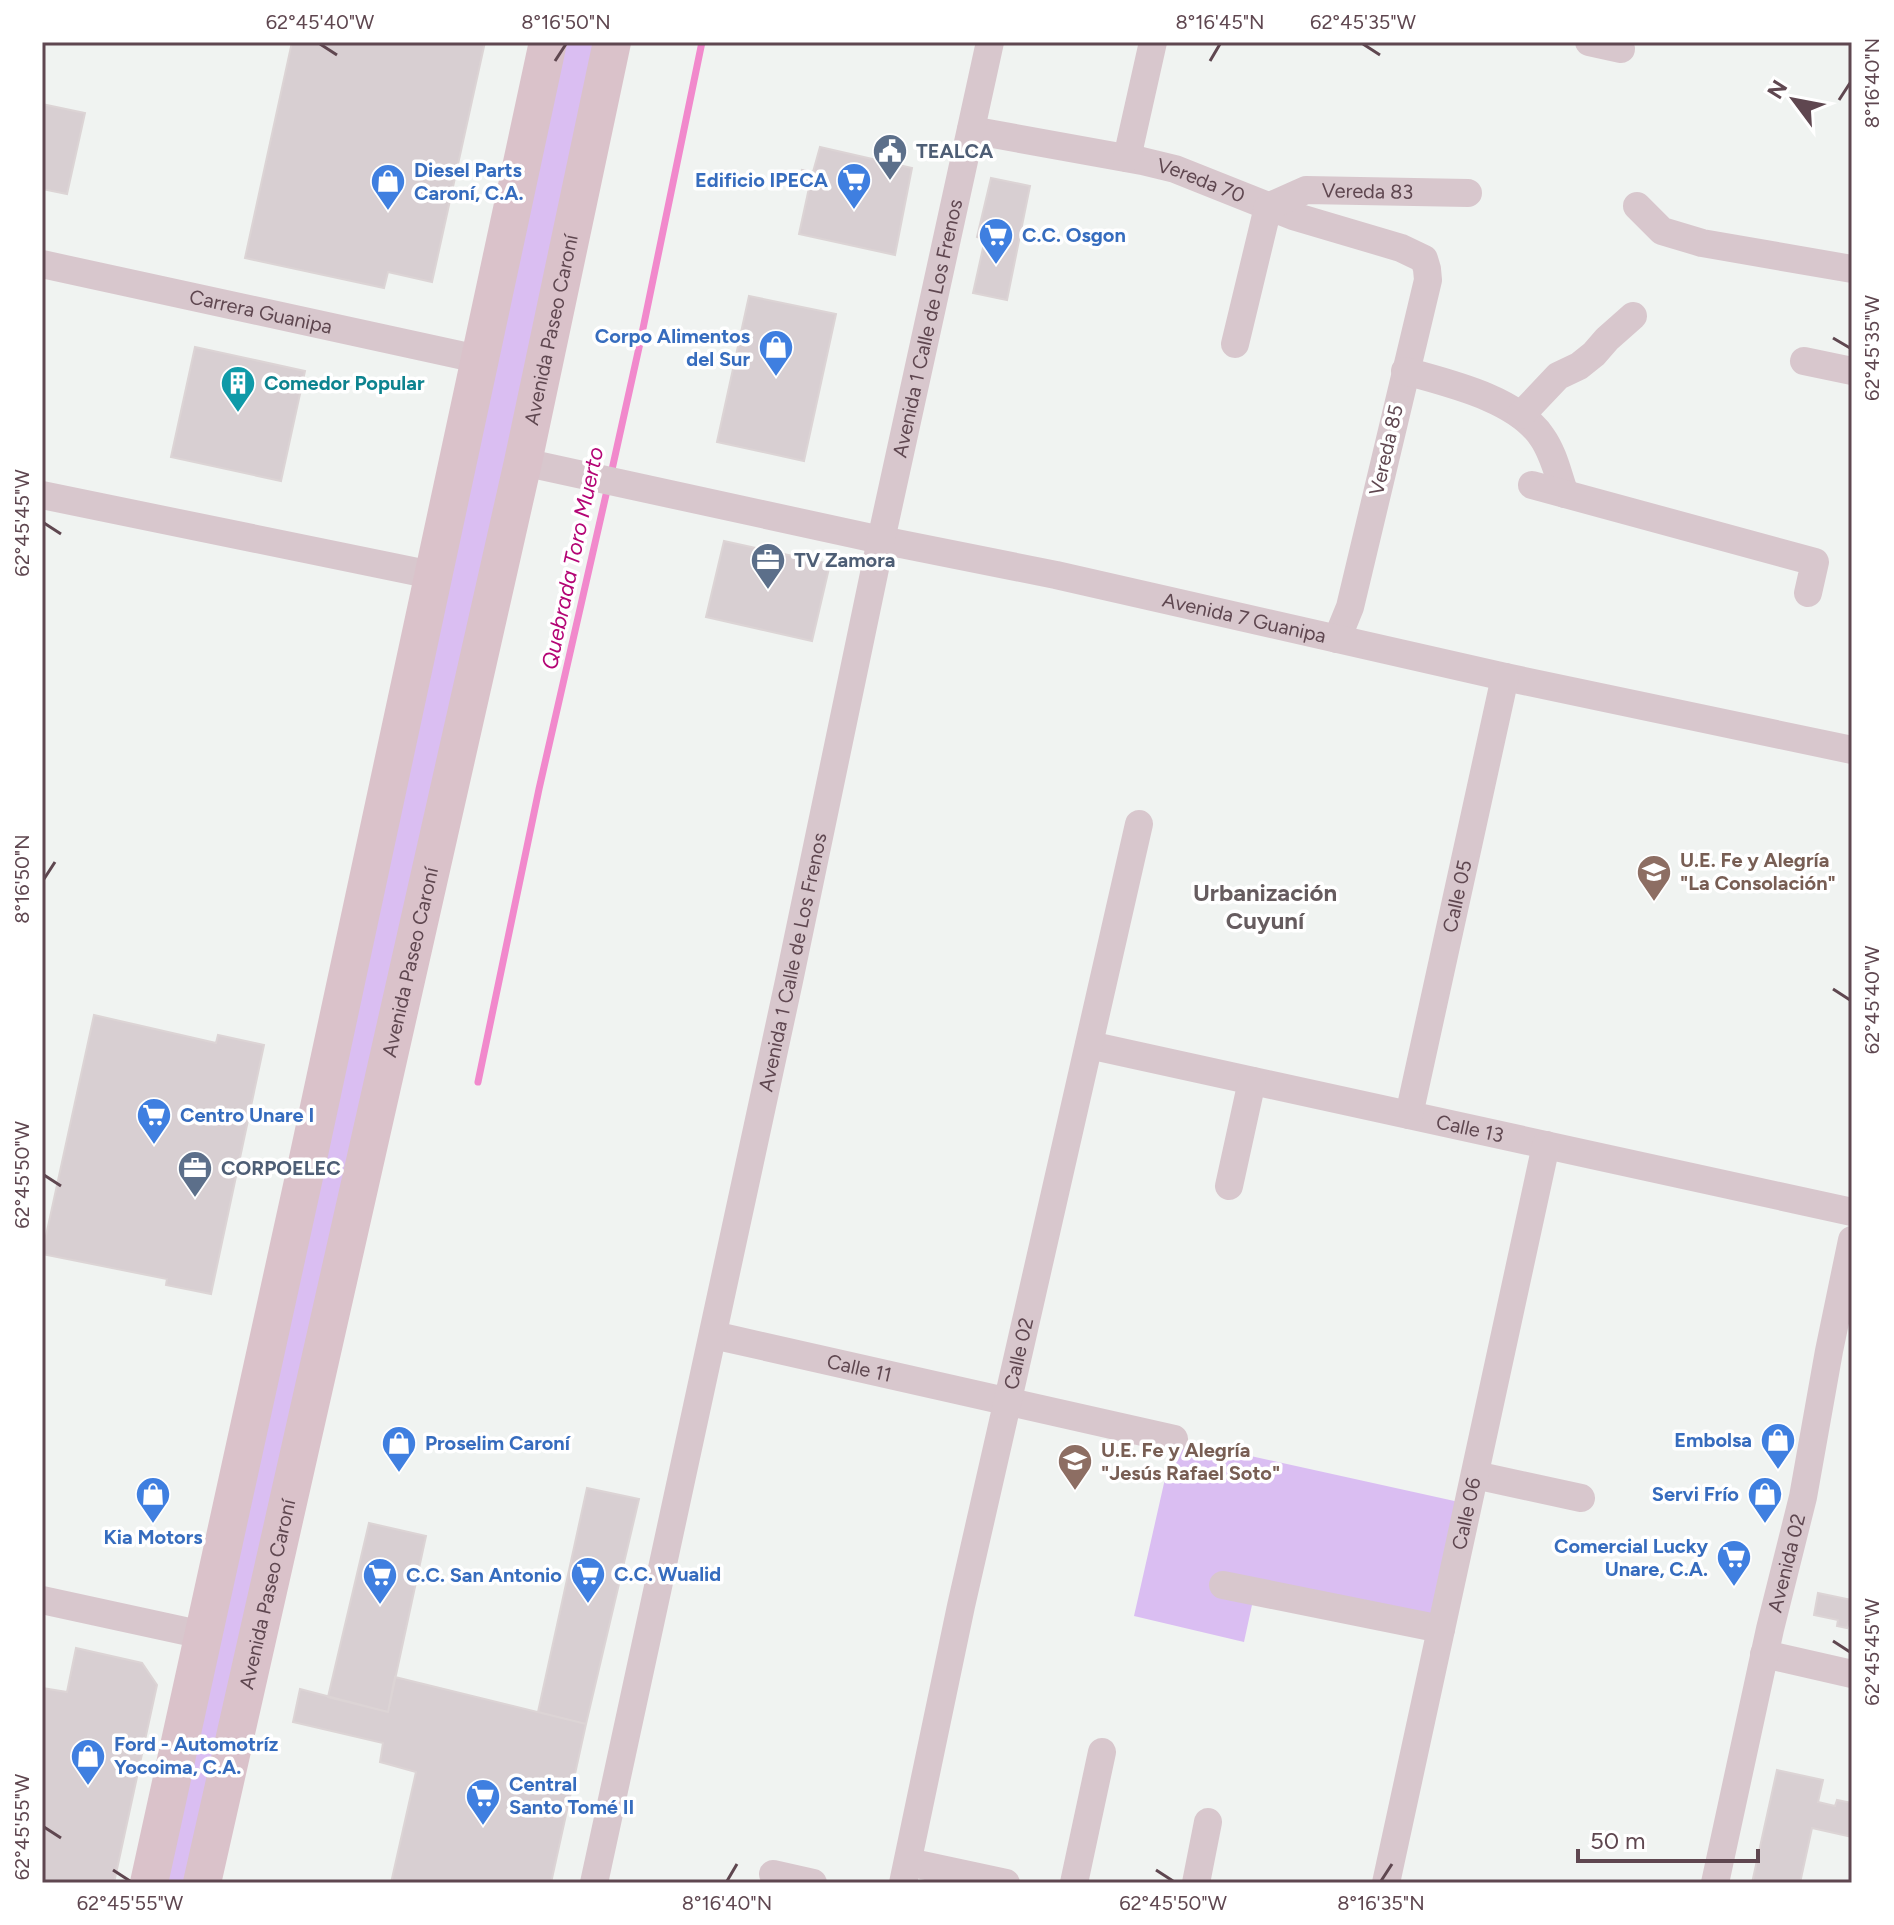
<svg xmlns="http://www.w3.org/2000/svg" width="1894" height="1925" font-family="Figtree,sans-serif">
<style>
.green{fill:#dabef2}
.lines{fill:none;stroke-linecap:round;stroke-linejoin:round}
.stream{stroke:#f189cc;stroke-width:7}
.building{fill:#d8cfd2;stroke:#dcd4d5;stroke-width:2}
.street{stroke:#d8c7cd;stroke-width:28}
.secondary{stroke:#dac2ca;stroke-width:38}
.ticks{fill:none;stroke:#5f4750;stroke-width:3}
.labels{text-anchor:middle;stroke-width:7;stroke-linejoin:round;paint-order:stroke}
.service-label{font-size:20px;font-weight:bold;fill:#4e5e75;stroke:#fff;text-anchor:start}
.shop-label{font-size:20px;font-weight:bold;fill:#366cbe;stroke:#fff;text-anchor:start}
.street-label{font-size:20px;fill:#5f4750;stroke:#fff}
.culture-label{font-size:20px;font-weight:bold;fill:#0d838f;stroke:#fff;text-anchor:start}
.education-label{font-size:20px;font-weight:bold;fill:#785e54;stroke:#fff;text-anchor:start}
.water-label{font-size:22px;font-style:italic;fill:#b40575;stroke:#fff}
.quarter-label{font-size:24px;font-weight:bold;fill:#665c5f;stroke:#fff}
.neatline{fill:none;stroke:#5f4750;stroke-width:3}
.ticks-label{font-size:20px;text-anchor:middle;fill:#5f4750}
</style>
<rect width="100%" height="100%" fill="#f0f3f1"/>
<!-- green -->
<path class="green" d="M548,42H612L202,1883H149Z
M1174,1439L1468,1504L1441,1629L1255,1591L1244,1642L1134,1616Z"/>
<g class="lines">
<!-- stream -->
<path class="stream" d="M611,474L640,343L702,42
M478,1082L539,789L608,486"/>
</g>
<!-- building -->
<path class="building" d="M292,42H485L432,282L388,272L384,288L245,258Z
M42,104L85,113L67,194L42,189Z
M820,147L912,168L895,255L799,234L809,188L798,186L802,170L813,172Z
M991,178L1030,186L1007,300L973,293L985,239L977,237Z
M749,296L836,314L804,461L717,442Z
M195,347L305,371L281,481L171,457Z
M724,541L830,564L812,641L706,617Z
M94,1015L216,1043L218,1035L264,1045L211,1294L166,1285L167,1279L42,1254Z
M587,1488L639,1499L586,1724L538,1712Z
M369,1523L426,1536L388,1712L328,1697Z
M1818,1593L1852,1600V1623L1849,1622L1847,1628L1837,1626L1838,1620L1814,1615Z
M76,1648L142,1663L157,1685L114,1883H42V1688L67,1692Z
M395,1677L586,1724L551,1883H391L416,1772L380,1762L383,1743L293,1722L300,1689L388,1712Z
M1777,1770L1823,1780L1818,1802L1835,1806L1837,1800L1852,1803V1837L1812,1828L1800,1883H1752Z"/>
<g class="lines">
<!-- street -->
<g class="street">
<path d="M1589,42L1621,49"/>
<path id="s1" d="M971,130L1142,161L1175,169L1293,216L1401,248L1424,259L1427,269L1428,280L1350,607L1337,639"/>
<path d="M1127,158L1153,42"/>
<path d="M1637,206L1662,231L1702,243L1852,269"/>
<path id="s2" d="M42,264L478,359"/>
<path id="s3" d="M1235,344L1268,207L1306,190L1468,193"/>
<path d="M1804,361L1852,371"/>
<path d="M1405,371C1447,383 1516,398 1542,437C1554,454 1558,475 1565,494"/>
<path d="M1521,415L1558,376L1579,366L1594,354L1607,339L1633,316"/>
<path id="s4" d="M523,462L881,540L1056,575L1505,677L1852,750"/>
<path d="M1532,485L1815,562L1808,593"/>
<path d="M42,495L432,575"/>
<path id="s5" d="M1089,1045L1852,1212"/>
<path id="s6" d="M1409,1115L1505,677"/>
<path d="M1229,1186L1252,1081"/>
<path id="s7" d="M713,1335L1174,1439"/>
<path d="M1475,1475L1581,1498"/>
<path d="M1223,1585L1441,1629"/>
<path d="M42,1600L203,1635"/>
<path d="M1764,1654L1852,1674"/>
<path d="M908,1862L1006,1883"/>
<path d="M773,1874L813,1883"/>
<path id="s8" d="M594,1883L789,981L881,540L990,42"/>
<path id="s9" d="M903,1883L961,1606L1139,824"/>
<path d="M1074,1883L1102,1752"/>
<path d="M1196,1883L1208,1822"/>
<path id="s10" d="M1386,1883L1546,1145"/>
<path id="s11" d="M1715,1883L1770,1629L1803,1497L1829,1351L1852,1240"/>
</g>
<!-- secondary -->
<g class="secondary">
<path d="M149,1883L306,1168L548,42"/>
<path id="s12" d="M202,1883L523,462L612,42"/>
</g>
</g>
<!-- ticks -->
<path class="ticks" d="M320,44L337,55M1363,44L1380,55M555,61L566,44M1210,61L1220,44M1839,100L1850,83M1833,338L1850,348M44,523L61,534M44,879L55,862M1833,989L1850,1000M44,1175L61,1186M1833,1641L1850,1652M44,1827L61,1838M113,1870L130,1881M1156,1870L1173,1881M727,1881L737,1864M1381,1881L1392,1864"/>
<!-- icons -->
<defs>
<g id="civic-pin" transform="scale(1.8)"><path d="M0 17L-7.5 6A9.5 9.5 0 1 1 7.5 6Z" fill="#5c6f8a" stroke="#fff"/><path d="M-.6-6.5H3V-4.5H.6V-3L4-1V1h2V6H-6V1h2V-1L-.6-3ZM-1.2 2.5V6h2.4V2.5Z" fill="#fff"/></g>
<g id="supermarket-pin" transform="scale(1.8)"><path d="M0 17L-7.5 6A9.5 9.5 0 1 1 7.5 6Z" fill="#3f7fe0" stroke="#fff"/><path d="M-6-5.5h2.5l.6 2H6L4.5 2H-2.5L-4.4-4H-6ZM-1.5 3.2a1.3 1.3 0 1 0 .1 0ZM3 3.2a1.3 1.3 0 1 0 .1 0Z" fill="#fff"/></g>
<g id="shop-pin" transform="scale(1.8)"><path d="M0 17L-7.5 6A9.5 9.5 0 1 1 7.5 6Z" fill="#3f7fe0" stroke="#fff"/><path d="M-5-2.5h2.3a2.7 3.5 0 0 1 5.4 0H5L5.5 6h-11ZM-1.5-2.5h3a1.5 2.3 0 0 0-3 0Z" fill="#fff"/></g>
<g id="building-pin" transform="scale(1.8)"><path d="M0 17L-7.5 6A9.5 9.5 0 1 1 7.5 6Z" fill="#0f9aa8" stroke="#fff"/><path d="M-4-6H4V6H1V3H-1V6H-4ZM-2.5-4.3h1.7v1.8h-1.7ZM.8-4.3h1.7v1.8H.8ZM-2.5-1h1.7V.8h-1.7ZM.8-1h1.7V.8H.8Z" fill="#fff"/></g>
<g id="office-pin" transform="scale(1.8)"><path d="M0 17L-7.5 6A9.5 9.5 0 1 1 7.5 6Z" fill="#5c6f8a" stroke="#fff"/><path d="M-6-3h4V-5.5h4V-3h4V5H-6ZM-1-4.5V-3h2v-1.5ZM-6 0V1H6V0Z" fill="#fff"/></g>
<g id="school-pin" transform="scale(1.8)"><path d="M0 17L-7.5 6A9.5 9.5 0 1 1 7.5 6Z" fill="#8d6e63" stroke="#fff"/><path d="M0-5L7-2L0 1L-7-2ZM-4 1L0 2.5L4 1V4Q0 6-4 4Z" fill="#fff"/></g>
</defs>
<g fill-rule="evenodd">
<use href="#civic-pin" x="890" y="151"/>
<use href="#supermarket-pin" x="854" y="180"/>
<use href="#shop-pin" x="388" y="181"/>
<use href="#supermarket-pin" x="996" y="235"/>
<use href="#shop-pin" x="776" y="347"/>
<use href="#building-pin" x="238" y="383"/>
<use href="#office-pin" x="768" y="560"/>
<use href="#school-pin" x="1654" y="872"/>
<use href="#supermarket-pin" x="154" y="1115"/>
<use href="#office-pin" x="195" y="1168"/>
<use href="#shop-pin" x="1778" y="1440"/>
<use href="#shop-pin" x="399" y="1443"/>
<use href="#school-pin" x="1075" y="1461"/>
<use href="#shop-pin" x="153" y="1494"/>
<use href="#shop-pin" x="1765" y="1494"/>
<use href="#supermarket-pin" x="1734" y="1557"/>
<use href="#supermarket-pin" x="588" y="1574"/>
<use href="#supermarket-pin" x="380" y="1575"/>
<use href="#shop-pin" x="88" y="1756"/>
<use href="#supermarket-pin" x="483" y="1796"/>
</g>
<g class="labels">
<!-- service labels -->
<g class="service-label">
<text x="916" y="158">TEALCA</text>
<text x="794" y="567">TV Zamora</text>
<text x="221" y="1175">CORPOELEC</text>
</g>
<!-- shop labels -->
<g class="shop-label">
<text x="414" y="177">Diesel Parts<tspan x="414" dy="23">Caroní, C.A.</tspan></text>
<text x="828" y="187" text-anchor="end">Edificio IPECA</text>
<text x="1022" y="242">C.C. Osgon</text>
<text x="750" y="343" text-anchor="end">Corpo Alimentos<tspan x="750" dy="23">del Sur</tspan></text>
<text x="180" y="1122">Centro Unare I</text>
<text x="1752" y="1447" text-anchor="end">Embolsa</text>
<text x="425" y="1450">Proselim Caroní</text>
<text x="1739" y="1501" text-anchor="end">Servi Frío</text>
<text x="153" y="1544" text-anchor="middle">Kia Motors</text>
<text x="1708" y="1553" text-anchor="end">Comercial Lucky<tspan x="1708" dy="23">Unare, C.A.</tspan></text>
<text x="614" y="1581">C.C. Wualid</text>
<text x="406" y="1582">C.C. San Antonio</text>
<text x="114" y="1751">Ford - Automotríz<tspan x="114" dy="23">Yocoima, C.A.</tspan></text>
<text x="509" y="1791">Central<tspan x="509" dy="23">Santo Tomé II</tspan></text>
</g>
<!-- street labels -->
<g class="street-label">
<text dy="7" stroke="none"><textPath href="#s1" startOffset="236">Vereda 70</textPath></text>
<text dy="7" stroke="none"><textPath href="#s3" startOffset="244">Vereda 83</textPath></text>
<text dy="7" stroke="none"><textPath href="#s2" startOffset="224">Carrera Guanipa</textPath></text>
<text dy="7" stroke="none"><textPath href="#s8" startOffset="1590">Avenida 1 Calle de Los Frenos</textPath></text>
<text dy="7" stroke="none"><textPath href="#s12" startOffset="1592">Avenida Paseo Caroní</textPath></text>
<text transform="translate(1386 450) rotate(-77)" y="7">Vereda 85</text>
<text dy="7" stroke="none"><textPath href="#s4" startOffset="738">Avenida 7 Guanipa</textPath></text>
<text dy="7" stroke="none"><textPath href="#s6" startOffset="224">Calle 05</textPath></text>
<text dy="7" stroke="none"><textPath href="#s12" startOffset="944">Avenida Paseo Caroní</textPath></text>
<text dy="7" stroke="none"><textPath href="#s8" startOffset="942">Avenida 1 Calle de Los Frenos</textPath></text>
<text dy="7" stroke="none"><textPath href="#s5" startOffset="390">Calle 13</textPath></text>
<text dy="7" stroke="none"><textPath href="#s9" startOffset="542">Calle 02</textPath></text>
<text dy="7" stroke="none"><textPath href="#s7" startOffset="150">Calle 11</textPath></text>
<text dy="7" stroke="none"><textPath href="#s10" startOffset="378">Calle 06</textPath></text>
<text dy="7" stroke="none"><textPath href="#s11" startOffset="328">Avenida 02</textPath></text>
<text dy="7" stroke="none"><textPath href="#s12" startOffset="296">Avenida Paseo Caroní</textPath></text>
</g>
<!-- culture labels -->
<g class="culture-label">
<text x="264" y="390">Comedor Popular</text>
</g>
<!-- education labels -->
<g class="education-label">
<text x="1680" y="867">U.E. Fe y Alegría<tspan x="1680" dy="23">"La Consolación"</tspan></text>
<text x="1101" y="1457">U.E. Fe y Alegría<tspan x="1101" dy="23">"Jesús Rafael Soto"</tspan></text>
</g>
<!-- water labels -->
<g class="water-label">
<text transform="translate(572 558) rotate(-78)" y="8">Quebrada Toro Muerto</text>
</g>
<!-- quarter labels -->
<g class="quarter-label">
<text x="1265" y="901">Urbanización<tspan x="1265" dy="28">Cuyuní</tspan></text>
</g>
</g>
<!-- border -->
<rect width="1894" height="1925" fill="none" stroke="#ffffff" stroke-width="88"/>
<!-- north arrow -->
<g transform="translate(1794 100) rotate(302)" stroke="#ffffff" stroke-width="6" paint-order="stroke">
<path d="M0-6L14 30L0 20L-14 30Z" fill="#5f4750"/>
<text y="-12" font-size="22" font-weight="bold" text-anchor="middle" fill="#5f4750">N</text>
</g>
<!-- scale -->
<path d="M1578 1849v12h180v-12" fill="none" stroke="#5f4750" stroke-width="4"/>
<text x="1590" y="1849" font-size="24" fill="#5f4750" stroke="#ffffff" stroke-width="6" paint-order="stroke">50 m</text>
<rect x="44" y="44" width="1806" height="1837" class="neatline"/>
<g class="ticks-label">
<text x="320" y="29">62°45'40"W</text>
<text x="566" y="29">8°16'50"N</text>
<text x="1220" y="29">8°16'45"N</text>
<text x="1363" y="29">62°45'35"W</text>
<text transform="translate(1872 83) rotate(-90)" y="7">8°16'40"N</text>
<text transform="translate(1872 348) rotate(-90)" y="7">62°45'35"W</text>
<text transform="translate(22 523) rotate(-90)" y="7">62°45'45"W</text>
<text transform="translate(22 879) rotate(-90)" y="7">8°16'50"N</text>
<text transform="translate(1872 1000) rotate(-90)" y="7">62°45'40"W</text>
<text transform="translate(22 1175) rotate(-90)" y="7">62°45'50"W</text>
<text transform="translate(1872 1652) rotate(-90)" y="7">62°45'45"W</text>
<text transform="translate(22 1827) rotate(-90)" y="7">62°45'55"W</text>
<text x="130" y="1910">62°45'55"W</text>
<text x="727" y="1910">8°16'40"N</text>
<text x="1173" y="1910">62°45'50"W</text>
<text x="1381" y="1910">8°16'35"N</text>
</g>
</svg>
